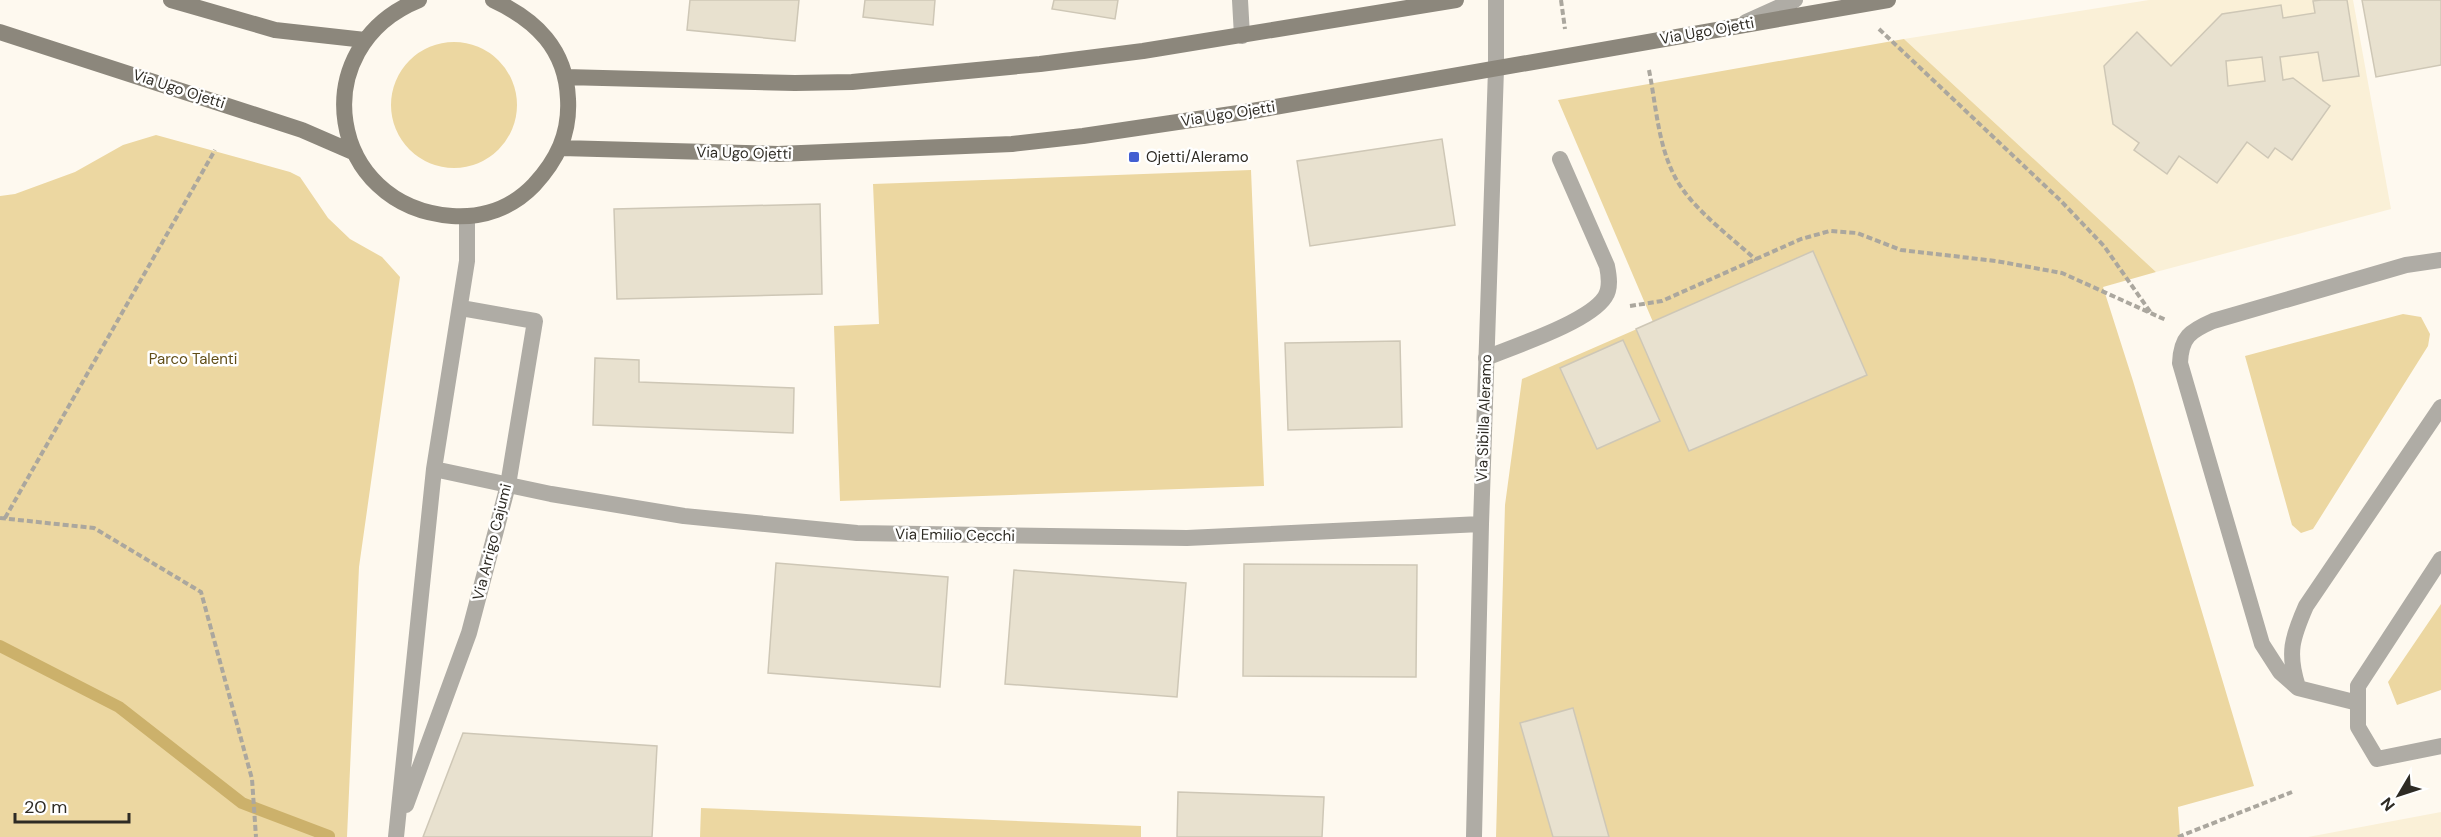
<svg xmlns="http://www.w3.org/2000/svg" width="2441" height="837" font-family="'DM Sans',sans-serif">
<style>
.built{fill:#faf0d7}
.green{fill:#ecd7a1}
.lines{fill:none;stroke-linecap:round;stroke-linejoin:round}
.stream{stroke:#ccb16b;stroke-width:12}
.building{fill:#e8e1cf;stroke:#cec7b6;stroke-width:1.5;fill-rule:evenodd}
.path{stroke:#aba79e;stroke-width:4;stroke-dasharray:6 3;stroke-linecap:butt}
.service{stroke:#afaca5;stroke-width:16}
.minor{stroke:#afaca5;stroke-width:16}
.secondary{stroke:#8c877c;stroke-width:16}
.poi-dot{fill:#435fd2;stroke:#fff;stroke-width:2}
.labels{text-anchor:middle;stroke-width:5;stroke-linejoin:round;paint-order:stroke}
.street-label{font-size:15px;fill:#2e2b24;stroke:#fff}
.poi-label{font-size:15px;fill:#2e2b24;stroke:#fff;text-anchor:start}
.park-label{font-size:15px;fill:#614e18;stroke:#fff}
</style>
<rect width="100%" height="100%" fill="#fef9ef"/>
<!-- built -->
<path class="built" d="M2149,0H2353L2391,209L2156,272L1904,39Z
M2441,812V837H2308Z"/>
<!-- green -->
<path class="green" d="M1904,39L2156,272L2103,287L2133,381L2254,786L2178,807L2180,837H1496L1505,505L1522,379L1653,322L1558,100Z
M391 105a63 63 0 1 1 126 0a63 63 0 1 1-126 0Z
M156,135L290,172L300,177L328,218L350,239L382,257L400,277L359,567L347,837H0V196L15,194L75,172L123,145Z
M1251,170L1264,486L840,501L834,326L879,324L873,184Z
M2403,314L2421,317L2430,334L2428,346L2313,529L2301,533L2292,525L2245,356Z
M2441,604V690L2397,705L2388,682Z
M701,808L1141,826V837H700Z"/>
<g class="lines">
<!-- stream -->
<path class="stream" d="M0,646L119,707L242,803L329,836"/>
</g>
<!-- building -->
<path class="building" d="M690,0H799L795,41L687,30Z
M865,0H935L933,25L863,17Z
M1054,0H1118L1115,19L1052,9Z
M2321,0H2347L2359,76L2323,81L2318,52L2280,57L2283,80L2293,78L2330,106L2292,160L2275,148L2268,158L2247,142L2217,183L2179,156L2167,174L2134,150L2139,143L2113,124L2104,66L2137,32L2171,66L2222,14L2281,5L2283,18L2315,13L2313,1ZM2262,57L2265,81L2228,86L2226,61Z
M2362,0H2441V65L2376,77Z
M1442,139L1455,225L1310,246L1297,161Z
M820,204L822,294L617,299L614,209Z
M1813,251L1867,375L1689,451L1636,329Z
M1623,340L1660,421L1597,449L1560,368Z
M1400,341L1402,427L1288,430L1285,343Z
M595,358L639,360V382L794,388L793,433L593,425Z
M776,563L948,577L940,687L768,673Z
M1244,564L1417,565L1416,677L1243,676Z
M1014,570L1186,583L1177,697L1005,684Z
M1573,708L1609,837H1553L1520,723Z
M463,733L657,746L652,837H423Z
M1178,792L1324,797L1322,837H1177Z"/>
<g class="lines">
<!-- path -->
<path class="path" d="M1561,0L1565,29
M1879,29L2060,200L2104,246L2151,313
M1649,70C1656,105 1658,145 1675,177C1691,208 1730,236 1756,260
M1630,306L1662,301L1801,239L1830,231L1857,233L1901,250L1996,261L2062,273L2166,320
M0,518L94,528L201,592L252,779L256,837
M5,518L215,150
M2178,837L2292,792"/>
<!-- service -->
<path class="service" d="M1486,358C1515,346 1589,322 1605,297C1611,288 1609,276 1607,266L1560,159
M2298,687C2287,653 2292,638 2306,606L2441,407
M2358,703L2298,688L2280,672L2262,644L2180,363C2181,337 2190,331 2213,321L2406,265L2441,260"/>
<!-- minor -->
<path class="minor" d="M1240,0L1242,36
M1746,22L1795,0
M434,469L551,494L684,516L857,533L1187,538L1481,524
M2441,559L2358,686V727L2377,759L2441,746
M406,805L469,633L508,485L535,321L461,308
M396,837L434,469L467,261V217
M1474,837L1481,524L1496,69V0"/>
<!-- secondary -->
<path class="secondary" d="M171,0L275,30L365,40
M419,0C303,47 328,207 452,216C483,218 512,208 534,185C557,160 570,134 568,99C566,49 536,20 493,0
M0,32L302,130L355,153
M565,77L795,83L852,82L1040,64L1143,51L1456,0
M561,148L778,154L1012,144L1083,136L1252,111L1888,0"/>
</g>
<!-- markers -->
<rect class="poi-dot" x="1128" y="151" width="12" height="12" rx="3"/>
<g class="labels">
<!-- street labels -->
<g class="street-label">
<text transform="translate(1707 31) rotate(-10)" y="5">Via Ugo Ojetti</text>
<text transform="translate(179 89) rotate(18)" y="5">Via Ugo Ojetti</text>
<text transform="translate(1228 114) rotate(-9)" y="5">Via Ugo Ojetti</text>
<text transform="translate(744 153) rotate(1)" y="5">Via Ugo Ojetti</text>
<text transform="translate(1484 418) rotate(-88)" y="5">Via Sibilla Aleramo</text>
<text transform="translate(955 535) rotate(1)" y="5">Via Emilio Cecchi</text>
<text transform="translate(492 542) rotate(-76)" y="5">Via Arrigo Cajumi</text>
</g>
<!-- poi labels -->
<g class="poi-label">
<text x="1146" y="162">Ojetti/Aleramo</text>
</g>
<!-- park labels -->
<g class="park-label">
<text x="193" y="364">Parco Talenti</text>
</g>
</g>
<!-- north arrow -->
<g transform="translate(2399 795) rotate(231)" stroke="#ffffff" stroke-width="4.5" paint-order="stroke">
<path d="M0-4.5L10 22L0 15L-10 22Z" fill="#2e2b24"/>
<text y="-9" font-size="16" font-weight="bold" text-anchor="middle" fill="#2e2b24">N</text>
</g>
<!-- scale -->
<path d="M15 813v9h114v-9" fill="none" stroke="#2e2b24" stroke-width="3"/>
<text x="24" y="813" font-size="18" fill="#2e2b24" stroke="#ffffff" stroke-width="4.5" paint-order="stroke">20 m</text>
</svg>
